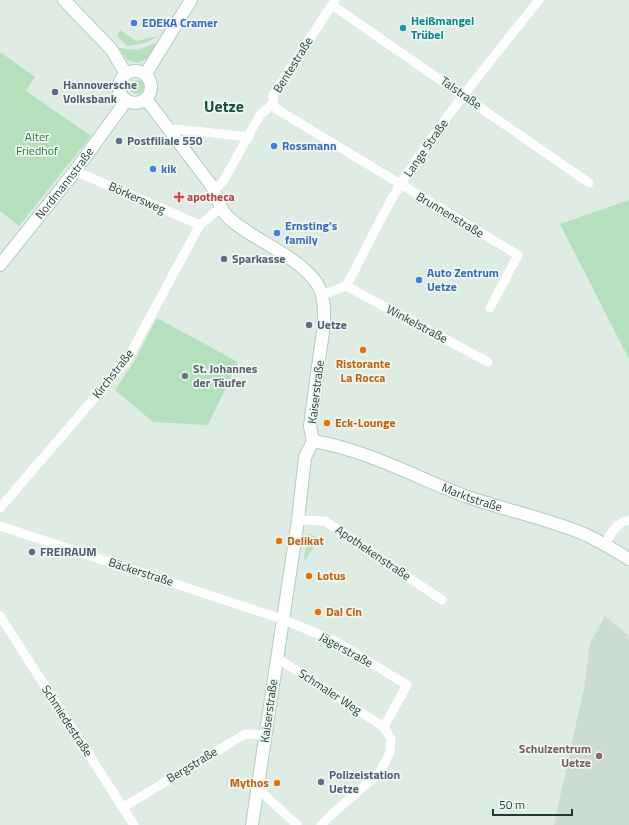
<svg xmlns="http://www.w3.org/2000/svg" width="629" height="825" font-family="'Titillium Web',sans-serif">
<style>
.built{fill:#ccdcd3}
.green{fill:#b4e0bc}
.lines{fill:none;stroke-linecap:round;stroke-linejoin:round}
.secondary-casing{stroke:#b0cdc0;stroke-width:14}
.street{stroke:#fff;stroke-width:9}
.secondary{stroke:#fff;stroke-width:12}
.shop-dot{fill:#3f7fe0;stroke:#eff8f2;stroke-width:1.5}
.culture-dot{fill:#0f9aa8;stroke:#eff8f2;stroke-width:1.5}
.service-dot{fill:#5c6f8a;stroke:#eff8f2;stroke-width:1.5}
.health-dot{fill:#e0444e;stroke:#eff8f2;stroke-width:1.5}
.food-dot{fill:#e8710a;stroke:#eff8f2;stroke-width:1.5}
.worship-dot{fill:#6b7280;stroke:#eff8f2;stroke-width:1.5}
.education-dot{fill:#8d6e63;stroke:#eff8f2;stroke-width:1.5}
.labels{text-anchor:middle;stroke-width:3.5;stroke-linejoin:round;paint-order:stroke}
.culture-label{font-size:12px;font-weight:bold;fill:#0d838f;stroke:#eff8f2;text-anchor:start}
.shop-label{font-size:12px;font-weight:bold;fill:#366cbe;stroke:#eff8f2;text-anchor:start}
.street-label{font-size:12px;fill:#1d3d32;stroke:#eff8f2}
.service-label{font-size:12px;font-weight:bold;fill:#4e5e75;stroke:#eff8f2;text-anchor:start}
.park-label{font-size:12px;fill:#23783d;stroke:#eff8f2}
.health-label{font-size:12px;font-weight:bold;fill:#be3a42;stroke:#eff8f2;text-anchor:start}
.food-label{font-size:12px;font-weight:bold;fill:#c56008;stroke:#eff8f2;text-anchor:start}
.worship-label{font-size:12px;font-weight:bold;fill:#5b616d;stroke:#eff8f2;text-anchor:start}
.education-label{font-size:12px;font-weight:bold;fill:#785e54;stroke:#eff8f2;text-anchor:end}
.district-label{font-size:16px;font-weight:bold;fill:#17513e;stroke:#eff8f2}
</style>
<rect width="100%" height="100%" fill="#deece4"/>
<!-- built -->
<path class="built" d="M605,616L629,636V825H554L584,688L590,643Z"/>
<!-- green -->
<path class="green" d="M120,30L136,41L158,36C148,43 139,45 127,46L117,36Z
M155,43L157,44L148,58L138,63L127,60L119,48L138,50Z
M0,52L35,77L26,91L91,136L19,226L0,211Z
M130 87a7 7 0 1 1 14 0a7 7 0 1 1-14 0Z
M629,200V359L560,224Z
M157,318L238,362L208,425L153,422L115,390L135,360Z
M308,533L319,539L306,559H304Z"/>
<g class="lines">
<!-- secondary casing -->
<g class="secondary-casing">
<g id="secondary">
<path d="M64,0L111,49L126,74"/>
<circle cx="135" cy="87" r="16"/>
<path d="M145,75L191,0"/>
<path d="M146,99L211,185C218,197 219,210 230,219C255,242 314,262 322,295C327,317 322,338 319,359C316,381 313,404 310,426L313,441L305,457L298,520L252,825"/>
<path id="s1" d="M0,265L75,171L126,101"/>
<path id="s2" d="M313,441C367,450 415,477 465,496C504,510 546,518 584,534C600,541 614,550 629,559"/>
</g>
</g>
<!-- street -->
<path class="street" d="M332,5L589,183
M273,104L278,110L518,255L490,308
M169,132L176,129L249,137
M75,171L200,225
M214,191L224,180L260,115L273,104V95L335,0
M346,286L488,362
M322,295L346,286C365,252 381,215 402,182C443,118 492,59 539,0
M0,508L127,360L197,230L200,225L220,208
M298,520L325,521L442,600
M0,526L282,619L337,642L407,685L384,727
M605,544C610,535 617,521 629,520
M0,616L134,825
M277,658L384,727L391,739L390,753L379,773L331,815L321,825
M257,788L297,825
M122,808L245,734L265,735"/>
<!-- secondary -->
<use href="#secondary" class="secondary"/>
</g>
<!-- markers -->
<g class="shop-dot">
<circle cx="134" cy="23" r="4"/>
<circle cx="274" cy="146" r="4"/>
<circle cx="153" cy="169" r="4"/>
<circle cx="277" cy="233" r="4"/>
<circle cx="419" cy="280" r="4"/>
</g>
<circle class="culture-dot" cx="403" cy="28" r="4"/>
<g class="service-dot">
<circle cx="55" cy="92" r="4"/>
<circle cx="119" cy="141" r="4"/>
<circle cx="224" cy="259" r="4"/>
<circle cx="309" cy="325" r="4"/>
<circle cx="32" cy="552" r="4"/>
<circle cx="321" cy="782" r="4"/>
</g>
<path class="health-dot" d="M177 191h4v4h4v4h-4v4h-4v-4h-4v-4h4z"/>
<g class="food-dot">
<circle cx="363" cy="350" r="4"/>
<circle cx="327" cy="423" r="4"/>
<circle cx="279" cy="541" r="4"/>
<circle cx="309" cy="576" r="4"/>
<circle cx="318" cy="612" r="4"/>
<circle cx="277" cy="783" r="4"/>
</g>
<circle class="worship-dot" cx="185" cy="376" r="4"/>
<circle class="education-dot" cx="599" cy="756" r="4"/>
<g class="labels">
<!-- culture labels -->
<g class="culture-label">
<text x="411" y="25">Heißmangel<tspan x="411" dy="14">Trübel</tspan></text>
</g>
<!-- shop labels -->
<g class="shop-label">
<text x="142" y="27">EDEKA Cramer</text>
<text x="282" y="150">Rossmann</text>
<text x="161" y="173">kik</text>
<text x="285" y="230">Ernsting's<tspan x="285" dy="14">family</tspan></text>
<text x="427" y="277">Auto Zentrum<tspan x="427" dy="14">Uetze</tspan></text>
</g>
<!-- street labels -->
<g class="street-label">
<text transform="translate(293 65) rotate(-58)" y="4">Bentestraße</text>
<text transform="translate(461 93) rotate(35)" y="4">Talstraße</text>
<text transform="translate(426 148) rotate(-55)" y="4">Lange Straße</text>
<text dy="4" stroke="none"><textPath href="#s1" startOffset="104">Nordmannstraße</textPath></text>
<text transform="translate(137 198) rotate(24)" y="4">Börkersweg</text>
<text transform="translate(450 215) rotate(31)" y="4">Brunnenstraße</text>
<text transform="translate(417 324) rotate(28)" y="4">Winkelstraße</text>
<text transform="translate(113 374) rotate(-52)" y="4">Kirchstraße</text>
<text transform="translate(316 392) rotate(-83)" y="4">Kaiserstraße</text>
<text dy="4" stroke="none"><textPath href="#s2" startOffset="169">Marktstraße</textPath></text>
<text transform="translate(373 553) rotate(34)" y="4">Apothekenstraße</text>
<text transform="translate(141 572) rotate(18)" y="4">Bäckerstraße</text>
<text transform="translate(346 650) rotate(29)" y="4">Jägerstraße</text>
<text transform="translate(330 692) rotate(33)" y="4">Schmaler Weg</text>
<text transform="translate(269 711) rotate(-82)" y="4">Kaiserstraße</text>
<text transform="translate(67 721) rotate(57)" y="4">Schmiedestraße</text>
<text transform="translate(192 765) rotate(-31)" y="4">Bergstraße</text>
</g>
<!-- service labels -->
<g class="service-label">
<text x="63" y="89">Hannoversche<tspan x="63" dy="14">Volksbank</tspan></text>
<text x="127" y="145">Postfiliale 550</text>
<text x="232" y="263">Sparkasse</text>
<text x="317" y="329">Uetze</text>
<text x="40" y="556">FREIRAUM</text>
<text x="329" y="779">Polizeistation<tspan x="329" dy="14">Uetze</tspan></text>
</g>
<!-- park labels -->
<g class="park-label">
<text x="37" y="141">Alter<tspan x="37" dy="14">Friedhof</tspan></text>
</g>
<!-- health labels -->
<g class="health-label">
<text x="187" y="201">apotheca</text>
</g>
<!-- food labels -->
<g class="food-label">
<text x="363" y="368" text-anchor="middle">Ristorante<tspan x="363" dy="14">La Rocca</tspan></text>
<text x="335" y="427">Eck-Lounge</text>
<text x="287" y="545">Delikat</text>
<text x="317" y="580">Lotus</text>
<text x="326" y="616">Dal Cin</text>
<text x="269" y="787" text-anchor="end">Mythos</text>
</g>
<!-- worship labels -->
<g class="worship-label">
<text x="193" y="373">St. Johannes<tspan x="193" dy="14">der Täufer</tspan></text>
</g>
<!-- education labels -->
<g class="education-label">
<text x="591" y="753">Schulzentrum<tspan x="591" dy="14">Uetze</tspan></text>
</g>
<!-- district labels -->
<g class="district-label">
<text x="224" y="112">Uetze</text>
</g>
</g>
<!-- scale -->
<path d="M493 809v6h79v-6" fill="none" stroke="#1d3d32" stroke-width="2"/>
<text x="499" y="809" font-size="12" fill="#1d3d32" stroke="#eff8f2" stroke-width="3" paint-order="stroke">50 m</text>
</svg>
